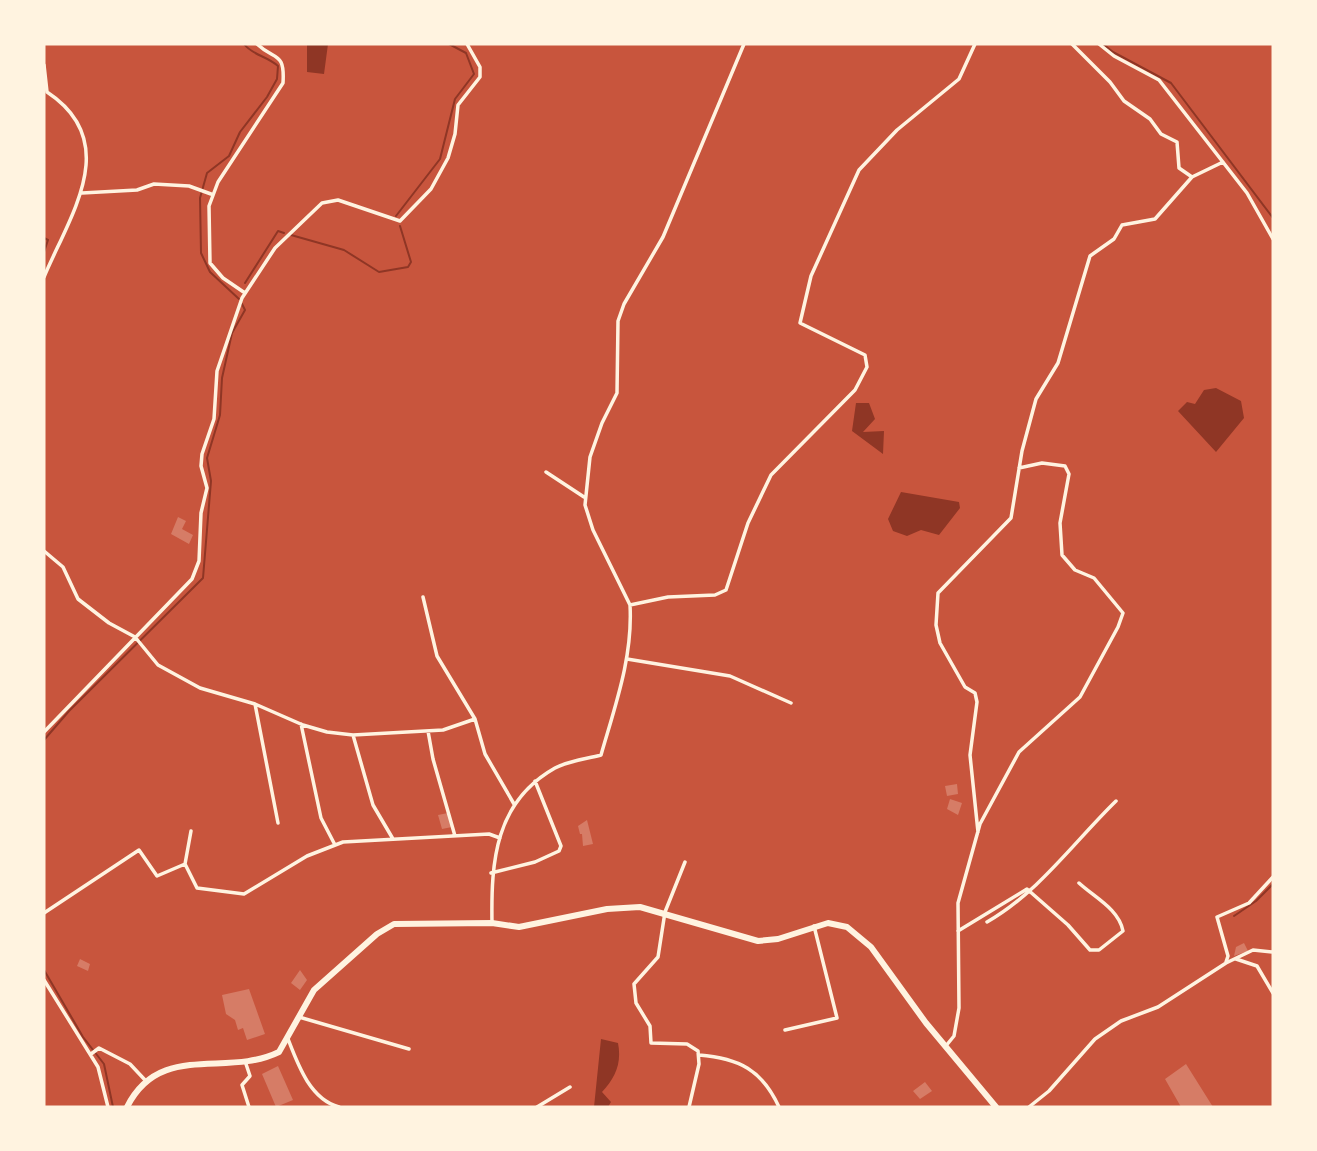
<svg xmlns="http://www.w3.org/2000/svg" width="1317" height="1151" font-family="'DejaVu Sans',sans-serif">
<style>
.water{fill:#8f3625}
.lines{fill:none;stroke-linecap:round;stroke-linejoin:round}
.stream{stroke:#8f3625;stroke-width:2}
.building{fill:#d67c66}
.minor{stroke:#fff3e0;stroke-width:3.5}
.primary{stroke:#fff3e0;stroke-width:6}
</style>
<rect width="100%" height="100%" fill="#c8553d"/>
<!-- water -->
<path class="water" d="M307,44H328L324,74L307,72Z
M1216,388L1241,401L1244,418L1216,452L1178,411L1187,402L1195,404L1204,390Z
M856,403H869L875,419L863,432L884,431L883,454L852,431Z
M901,492L959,502L960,508L939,535L921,530L907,536L893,531L888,519Z
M601,1039L618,1043C622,1064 615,1078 602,1092L611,1102L608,1107H594Z"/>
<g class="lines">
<!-- stream -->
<path class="stream" d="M1103,44L1113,52L1171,83L1273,218
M396,216L440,159L455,99L474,74L466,53L449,44
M291,235L344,250L379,272L408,267L411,262L400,226
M44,238L48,240L44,252
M245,283L278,231L284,233
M239,299L210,272L201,253L200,198L207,173L229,156L240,132L267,97L277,79L278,66C267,56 252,55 244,44
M44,740L69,711L203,578L211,481L207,458L220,415L222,378L232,333L245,310L242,304
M1234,916L1256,901L1273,884
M44,970L83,1037L104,1064L113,1107"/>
</g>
<!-- building -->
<path class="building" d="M178,517L186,521L182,529L193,535L189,544L171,534Z
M957,784L958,794L947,796L945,786Z
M950,799L962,803L958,815L947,809Z
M448,813L452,827L442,829L438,815Z
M587,820L593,844L583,846L582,834H580L578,826Z
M1244,943L1248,951L1234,956L1236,947Z
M80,959L90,964L88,971L77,966Z
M300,970L307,980L300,990L291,983Z
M249,989L265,1034L247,1040L243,1028L238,1030L235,1020L226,1014L222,995Z
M1186,1064L1213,1107H1181L1165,1079Z
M278,1066L293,1100L276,1107L262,1074Z
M925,1082L932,1091L920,1099L913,1091Z"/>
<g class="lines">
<!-- minor -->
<path class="minor" d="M1072,44L1110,82L1124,101L1150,119L1161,134L1177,142L1179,168L1192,177
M1099,44L1114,56L1159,80L1247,193L1273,239
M44,65L47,92C123,142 70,215 44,277
M82,193L137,190L154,184L189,186L211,194
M245,293L223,278L210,263L209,206L218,182L283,83C285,51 275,61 257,44
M546,472L584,497
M44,551L63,567L78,599L109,623L135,637L158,665L200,688L255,704
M423,597L437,656L475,719L485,754L514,804
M630,605L668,597L715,595L726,590L748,523L771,475L855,390L867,367L865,355L800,323L811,276L859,170L897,130L959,79L975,44
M627,659L730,676L791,703
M301,724L321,818L335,845
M428,731L433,759L455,836
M44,732L192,579L199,561L201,513L207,488L201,466L202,454L214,419L217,371L242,298L275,248L322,203L338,200L400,221L431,189L448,158L455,134L458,105L480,77V67L467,44
M353,735L373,805L393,839
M278,823L255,704L303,725L327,732L353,735L443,730L475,719
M978,832L970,755L977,702L975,693L965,687L940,643L936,625L938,593L1011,518L1022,451L1036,399L1058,363L1090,256L1114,239L1122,225L1155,219L1192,177L1223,162
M685,862L665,912L658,957L634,984L636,1003L650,1026L651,1043L687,1044L698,1051L699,1064L689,1107
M185,864L197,888L244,894L307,856L343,842L489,834L500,838
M491,873L535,862L559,851L561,846L535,781
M44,913L139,850L157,876L185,864L191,831
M987,922C1038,893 1074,842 1116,801
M492,923C491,861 495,802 555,768C568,761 586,759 601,755C615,706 633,657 630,605L593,530L585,505L590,457L602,423L617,393L618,321L624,304L663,237L744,44
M958,931L1027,889L1068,925L1090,950H1099L1123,931C1119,909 1094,897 1079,883
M1236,959L1257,966L1273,993
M1226,962L1228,956L1217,917L1249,903L1273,877
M44,980L98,1067L108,1107
M299,1017L409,1049
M785,1030L837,1018L814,926
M288,1039C298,1065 310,1099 339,1107
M945,1047L954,1036L959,1008L958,903L980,824L1019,752L1080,697L1118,627L1123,613L1094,578L1075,570L1062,555L1060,523L1069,474L1065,466L1042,463L1019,468
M91,1054L99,1048L130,1064L145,1080
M699,1055C739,1058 762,1070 779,1107
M245,1061L250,1076L242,1085L249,1107
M537,1107L570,1087
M1029,1107L1049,1091L1095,1039L1121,1021L1158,1007L1226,963L1253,950L1273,952"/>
<!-- primary -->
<path class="primary" d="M127,1107C160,1041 226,1078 279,1052L314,990L377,934L394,924L492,923L519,927L607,909L640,907L758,941L778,939L828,923L847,927L871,947L926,1023L996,1107"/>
</g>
<!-- border -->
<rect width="1317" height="1151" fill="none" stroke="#fff3e0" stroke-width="91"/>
</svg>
